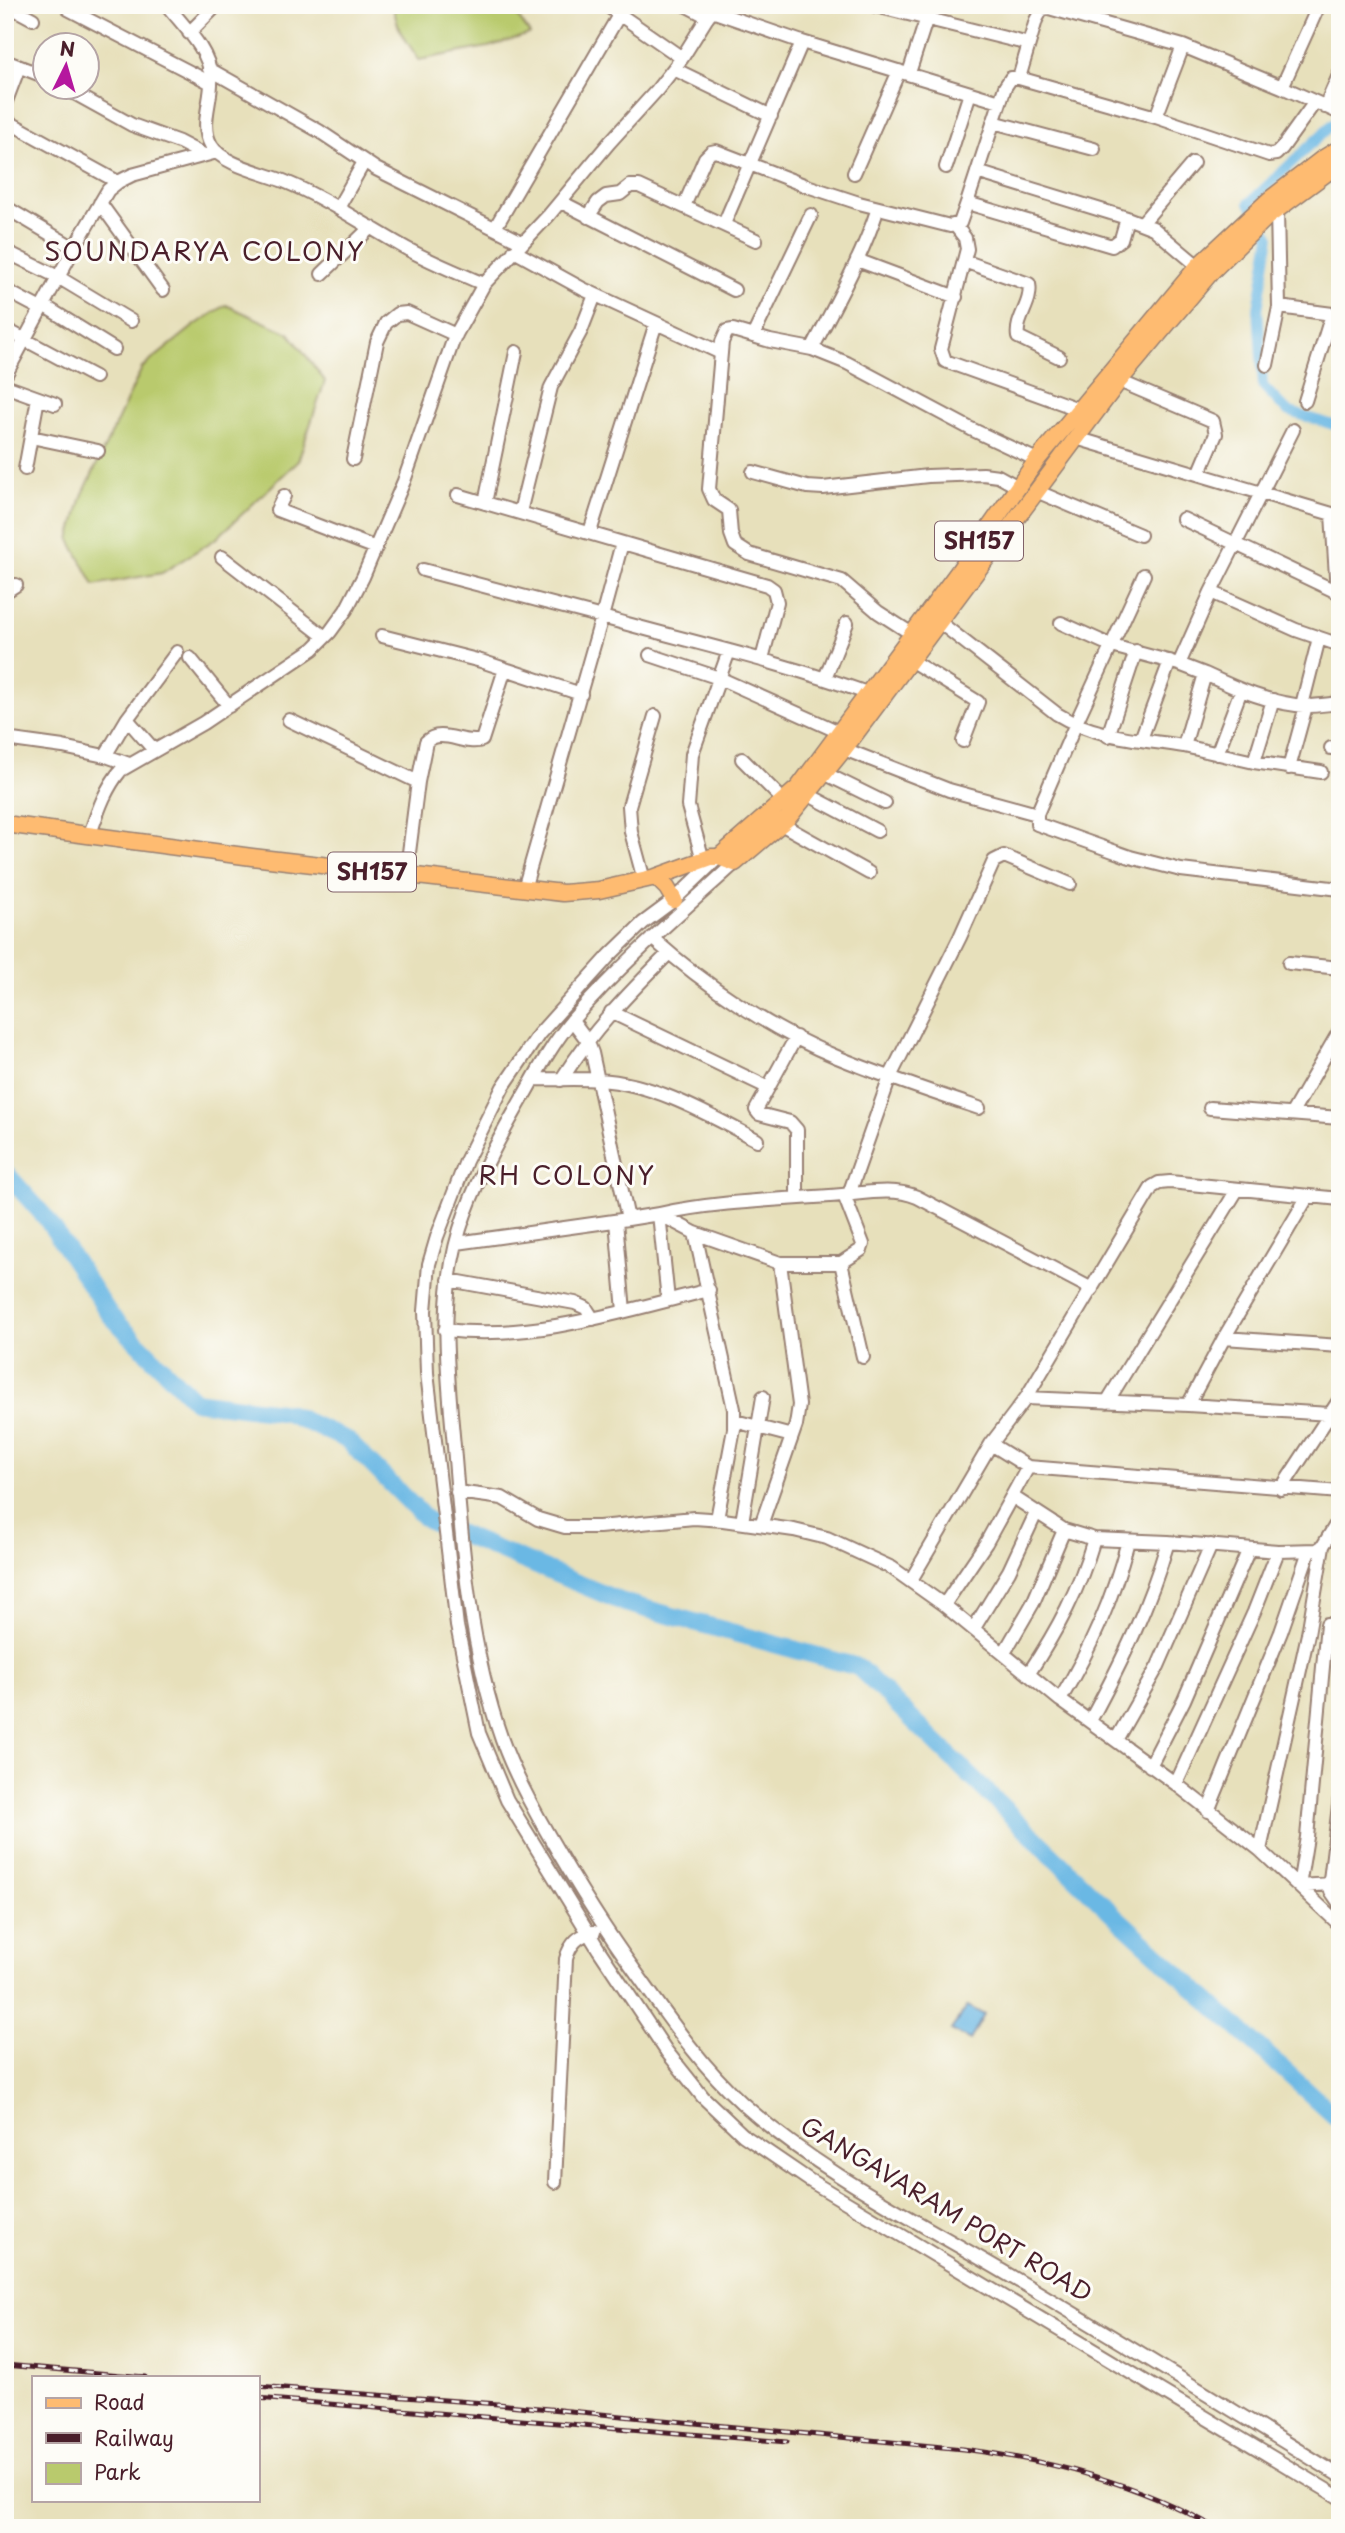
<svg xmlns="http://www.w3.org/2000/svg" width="1345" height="2533" font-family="'Playpen Sans',sans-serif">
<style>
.green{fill:#b9ca6d;stroke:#82744c;stroke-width:2}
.water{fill:#6bb8e4;stroke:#5a6c88;stroke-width:2}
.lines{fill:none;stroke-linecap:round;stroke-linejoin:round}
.canal{stroke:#6bb8e4;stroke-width:10}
.river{stroke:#6bb8e4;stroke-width:18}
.minor-casing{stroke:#988073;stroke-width:16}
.major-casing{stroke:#988073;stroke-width:19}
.minor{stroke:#fff;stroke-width:12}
.major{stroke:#febb71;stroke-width:16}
.rail-casing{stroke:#4a1f2b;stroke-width:5}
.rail{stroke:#fdfcf7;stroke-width:2.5;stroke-dasharray:8;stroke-linecap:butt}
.labels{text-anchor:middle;stroke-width:6;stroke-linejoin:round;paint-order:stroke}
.shield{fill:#fdfcf7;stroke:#806168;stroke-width:2}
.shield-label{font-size:23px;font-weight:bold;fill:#4a1f2b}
.street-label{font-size:24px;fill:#4a1f2b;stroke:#fdfcf7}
.neighbourhood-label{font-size:26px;letter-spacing:2px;fill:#4a1f2b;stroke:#fdfcf7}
</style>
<rect width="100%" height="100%" fill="#fdfcf7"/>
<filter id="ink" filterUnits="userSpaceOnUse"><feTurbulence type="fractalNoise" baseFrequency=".0143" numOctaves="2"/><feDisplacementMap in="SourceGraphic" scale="14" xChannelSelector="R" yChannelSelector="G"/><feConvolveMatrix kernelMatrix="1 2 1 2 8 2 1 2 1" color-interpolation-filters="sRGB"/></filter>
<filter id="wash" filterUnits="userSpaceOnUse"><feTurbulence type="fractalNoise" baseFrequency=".00686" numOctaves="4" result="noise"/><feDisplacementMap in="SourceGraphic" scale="28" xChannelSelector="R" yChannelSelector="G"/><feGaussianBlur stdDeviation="1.57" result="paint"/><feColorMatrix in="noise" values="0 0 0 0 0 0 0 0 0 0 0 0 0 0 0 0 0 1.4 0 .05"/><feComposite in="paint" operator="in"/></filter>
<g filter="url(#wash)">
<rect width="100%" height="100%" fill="#e7e0bb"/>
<!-- green -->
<path class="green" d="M392,5H510L530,34L488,47L419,60L400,31Z
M226,305L289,333L325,381L298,461L217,538L162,573L94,585L70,540L82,496L142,368L195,325Z"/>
<!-- water -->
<path class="water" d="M968,2006L984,2015L970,2040L951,2030Z"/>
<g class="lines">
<!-- canal -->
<path class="canal" d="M1340,117L1249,203L1270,236L1258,309L1263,386L1287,411L1340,427"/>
<!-- river -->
<path class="river" d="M5,1172L46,1218L110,1315L195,1401L287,1413L347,1440L427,1520L625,1603L858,1667L1115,1916L1340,2121"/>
</g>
</g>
<g filter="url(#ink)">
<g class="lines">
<!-- minor casing -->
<g class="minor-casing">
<path id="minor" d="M7,5L33,19
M167,5C183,26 209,49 211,77C213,99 199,124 211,145C222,165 265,173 286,182C327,199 363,224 402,246C428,261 456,272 484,284
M606,5L682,58
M685,5L708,17
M872,5L1029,44L1036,20L1042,9L1049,8L1183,46L1282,87L1340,113
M68,9L211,83
M712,11L802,42L724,224
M189,33L217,5
M802,42L1000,102
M1029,44L1019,78L1156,117L1183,46
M5,61L46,77
M209,69L319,131L376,169L522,242
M674,69L771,116
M909,73L931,5
M1282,87L1319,5
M65,88L132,125L179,142L204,155
M5,104L19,67
M1325,107L1340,73
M1156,117L1269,155L1276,154L1282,148L1315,102
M5,120L118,182
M993,122L1094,149
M946,167L970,93
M977,172L1127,218
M854,173L899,71
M561,202L734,290
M100,203L163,290
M967,203L1005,87L1011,78H1019
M684,206L705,158L711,152L716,151L804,185L859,203L950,226L960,223L967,203L1112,246L1121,239L1127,218L1153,228L1198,266
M5,207L74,248
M338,208L364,162
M1277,210L1279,307L1340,315
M588,217L598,202L606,196L620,194L630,186H639L756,240
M1143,222L1193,163
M955,225L965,238L967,249L941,349L945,361L1078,409
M495,228L619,15
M5,251L58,277L131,321
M514,251L583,289L721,353L709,489L714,500L729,510L731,534L735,545L749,554L842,581L878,612L912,634
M857,260L956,297
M964,261L1029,284C1033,303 1015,318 1018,337L1059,357
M322,274L371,227
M5,290L41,309
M43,305L114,349
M5,329L95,377
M753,336L811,215
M812,349C836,303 862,257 878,208
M721,353L722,342L727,331L733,330L770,341L812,349L847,363L971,429L1037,460
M1267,365L1279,307
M5,376L74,248L108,190L118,182L132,175L217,152
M1119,381L1213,421L1216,434L1199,474
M5,386L55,404
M1305,401L1332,314
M31,437L98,451
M1076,438L1332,514L1337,592L1183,519
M353,459L377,342L386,323L397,314L407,313L456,335
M25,469L38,398
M753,472L807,487L823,488L928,476L983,474L998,476L1018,487
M1036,491L1140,535
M458,495L767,585L774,590L777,602L762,659
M284,496L277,510L376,548
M485,503L516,352
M520,512L551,387L581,331L595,295
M590,532L656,323
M222,557L325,637
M423,570L602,617L622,543
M1144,575L1080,714L1037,814V824L1130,857L1181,870L1340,889
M5,592L16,585
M1211,592L1296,630L1340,645
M938,621L1057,714C1096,738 1139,739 1184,746L1205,674C1237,689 1271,704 1306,706C1317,706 1329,704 1340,703
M1061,623L1112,646L1179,664L1205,674
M382,636L481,661L581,694
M650,655L719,678L839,732
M190,658L229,706
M910,660L978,702L963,741
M1179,664L1211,592L1293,430
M825,678L847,623
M1302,705L1319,638
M127,719L154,750
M289,720L418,782
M1108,736L1136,651
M5,739L63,747L109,757L129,764
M1141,739L1170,661
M1184,746L1254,762L1321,772
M1331,748H1340
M844,749L949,790L1037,814
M1217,754L1241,690
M105,756L127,719L177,652
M742,759L784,801
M1254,762L1273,700
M1289,768L1306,706
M824,773L885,803
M807,794L877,831
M781,824L869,873
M90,834C98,811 105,789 121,770L203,723L313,649L330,632L346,610L363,577L404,481L454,338L484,284L549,215L609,143L657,90L682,58L715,5
M719,857L674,900L643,923L610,955L539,1034L503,1087L466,1161L437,1237L429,1264L425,1311L427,1373L457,1626L479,1733L507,1800L599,1950L667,2052L703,2097L743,2135L809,2180L1340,2498
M703,860L688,806L692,754L729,651
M735,863C680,913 623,962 574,1018C555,1040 541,1065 527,1090C504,1130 481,1170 465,1214C437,1290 447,1367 454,1446C462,1545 469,1646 502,1740C514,1774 531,1805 549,1836C576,1883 603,1927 635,1971C668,2017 700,2065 742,2103C819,2172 914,2219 1002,2271C1116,2338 1227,2407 1340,2476
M406,876L418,782L426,742C441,727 464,746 482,740L505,669
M644,880L631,832L629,806L655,716
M524,889L602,617C691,642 781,662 867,693
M652,938C706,986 771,1030 837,1057C883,1076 931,1092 979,1108
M1289,963L1340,968
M611,1012L767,1087
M572,1020L587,1040L592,1053L628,1219L659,1214L695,1233L780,1263L799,1405L796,1425L761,1525
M796,1037L756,1110L759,1114L790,1122L797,1130V1197
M534,1079C556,1080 578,1078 599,1080C655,1083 709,1115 757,1140
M561,1080C593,1030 627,995 669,953
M1210,1108L1340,1118
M1292,1113L1340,1030
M849,1194L890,1077L960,937L994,861L1004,856L1070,884
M844,1195L863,1244L861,1250L841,1263L863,1357
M616,1221L624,1311
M695,1233L734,1409V1429L717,1519
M457,1243L628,1219
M780,1263H841
M449,1280L575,1303L586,1308L593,1319
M668,1300L659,1214C719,1201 780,1200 842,1195C865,1193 895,1187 917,1197L1092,1289
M445,1330C534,1341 623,1311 709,1290
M1224,1338L1340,1346
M1026,1398L1188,1405L1330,1414
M1107,1402L1237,1190
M1188,1405L1224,1338L1308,1196
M735,1421L792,1436
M991,1444L1028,1467L1340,1492
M1281,1489L1340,1399
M457,1492L502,1498L538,1519L565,1527H599L694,1518L723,1520L794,1530L827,1538L892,1568L944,1605L1060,1700L1176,1784L1260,1850L1340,1925
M1013,1497L1064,1530L1094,1539L1168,1542L1278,1551L1317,1550L1323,1546L1340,1518
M742,1522L763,1397
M911,1580L991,1444L1026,1398L1152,1187L1159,1183L1170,1182L1340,1199
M944,1605L986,1543L1028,1467
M1327,1624L1307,1837L1299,1886L1331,1884
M974,1628L1009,1571L1036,1513
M1004,1653L1033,1603L1064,1530
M1029,1673C1058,1629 1079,1590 1094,1539
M1060,1700C1092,1646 1112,1601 1128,1541
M1090,1721C1122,1662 1149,1606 1168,1542
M1116,1740L1158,1666L1211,1545
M1150,1766L1184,1700L1249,1549
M1176,1784L1254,1612L1278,1551
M1340,1797L1330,1880L1331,1891L1340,1904
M1208,1811L1281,1632L1309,1551
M1260,1850L1308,1634L1323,1546
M555,2182L566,1959C570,1944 578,1935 594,1932"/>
</g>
<!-- major casing -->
<g class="major-casing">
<path id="major" d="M5,824L252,857L563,893L599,890L656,877L711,857H719L735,863L788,818L844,749L1119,381L1211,272L1267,217L1340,163
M719,857L798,788L956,575L1037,460L1198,266L1269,200L1322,159L1340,148
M656,877L667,888L674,900"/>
</g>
<!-- minor -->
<use href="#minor" class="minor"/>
<!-- major -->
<use href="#major" class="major"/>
<!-- rail casing -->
<g class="rail-casing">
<path id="rail" d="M5,2365L145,2377
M257,2386L498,2404L963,2449C1053,2461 1137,2483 1216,2528
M257,2398L787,2442"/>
</g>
<!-- rail -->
<use href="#rail" class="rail"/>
</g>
</g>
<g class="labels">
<!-- shield labels -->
<g class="shield">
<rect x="935" y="521.5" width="88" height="39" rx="5"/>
<rect x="328" y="852.5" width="88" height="39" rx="5"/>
</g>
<g class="shield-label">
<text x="979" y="549">SH157</text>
<text x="372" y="880">SH157</text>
</g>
<!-- street labels -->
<g class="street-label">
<text transform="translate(946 2210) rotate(31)" y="8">GANGAVARAM PORT ROAD</text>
</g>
<!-- neighbourhood labels -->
<g class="neighbourhood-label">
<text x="205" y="261">SOUNDARYA COLONY</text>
<text x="567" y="1185">RH COLONY</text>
</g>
</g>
<!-- margin -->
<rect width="1345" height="2533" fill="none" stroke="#fdfcf7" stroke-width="28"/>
<!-- legend -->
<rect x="32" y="2376" width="228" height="126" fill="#fdfcf7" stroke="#b5a4a5" stroke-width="2"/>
<rect x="46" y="2398" width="35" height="10" fill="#febb71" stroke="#b5a4a5" stroke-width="2"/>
<text x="94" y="2410" font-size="21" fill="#4a1f2b">Road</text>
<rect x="46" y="2433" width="35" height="10" fill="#4a1f2b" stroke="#b5a4a5" stroke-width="2"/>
<text x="94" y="2446" font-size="21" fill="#4a1f2b">Railway</text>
<rect x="46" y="2463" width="35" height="21" fill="#b9ca6d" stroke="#b5a4a5" stroke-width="2"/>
<text x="94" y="2480" font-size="21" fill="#4a1f2b">Park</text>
<!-- north arrow -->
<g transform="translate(66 66) rotate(5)"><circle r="33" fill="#fdfcf7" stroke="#b5a4a5" stroke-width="2"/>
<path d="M0-5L12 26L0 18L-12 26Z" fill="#b5179e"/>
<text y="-10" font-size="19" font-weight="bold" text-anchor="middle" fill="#4a1f2b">N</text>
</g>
</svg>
